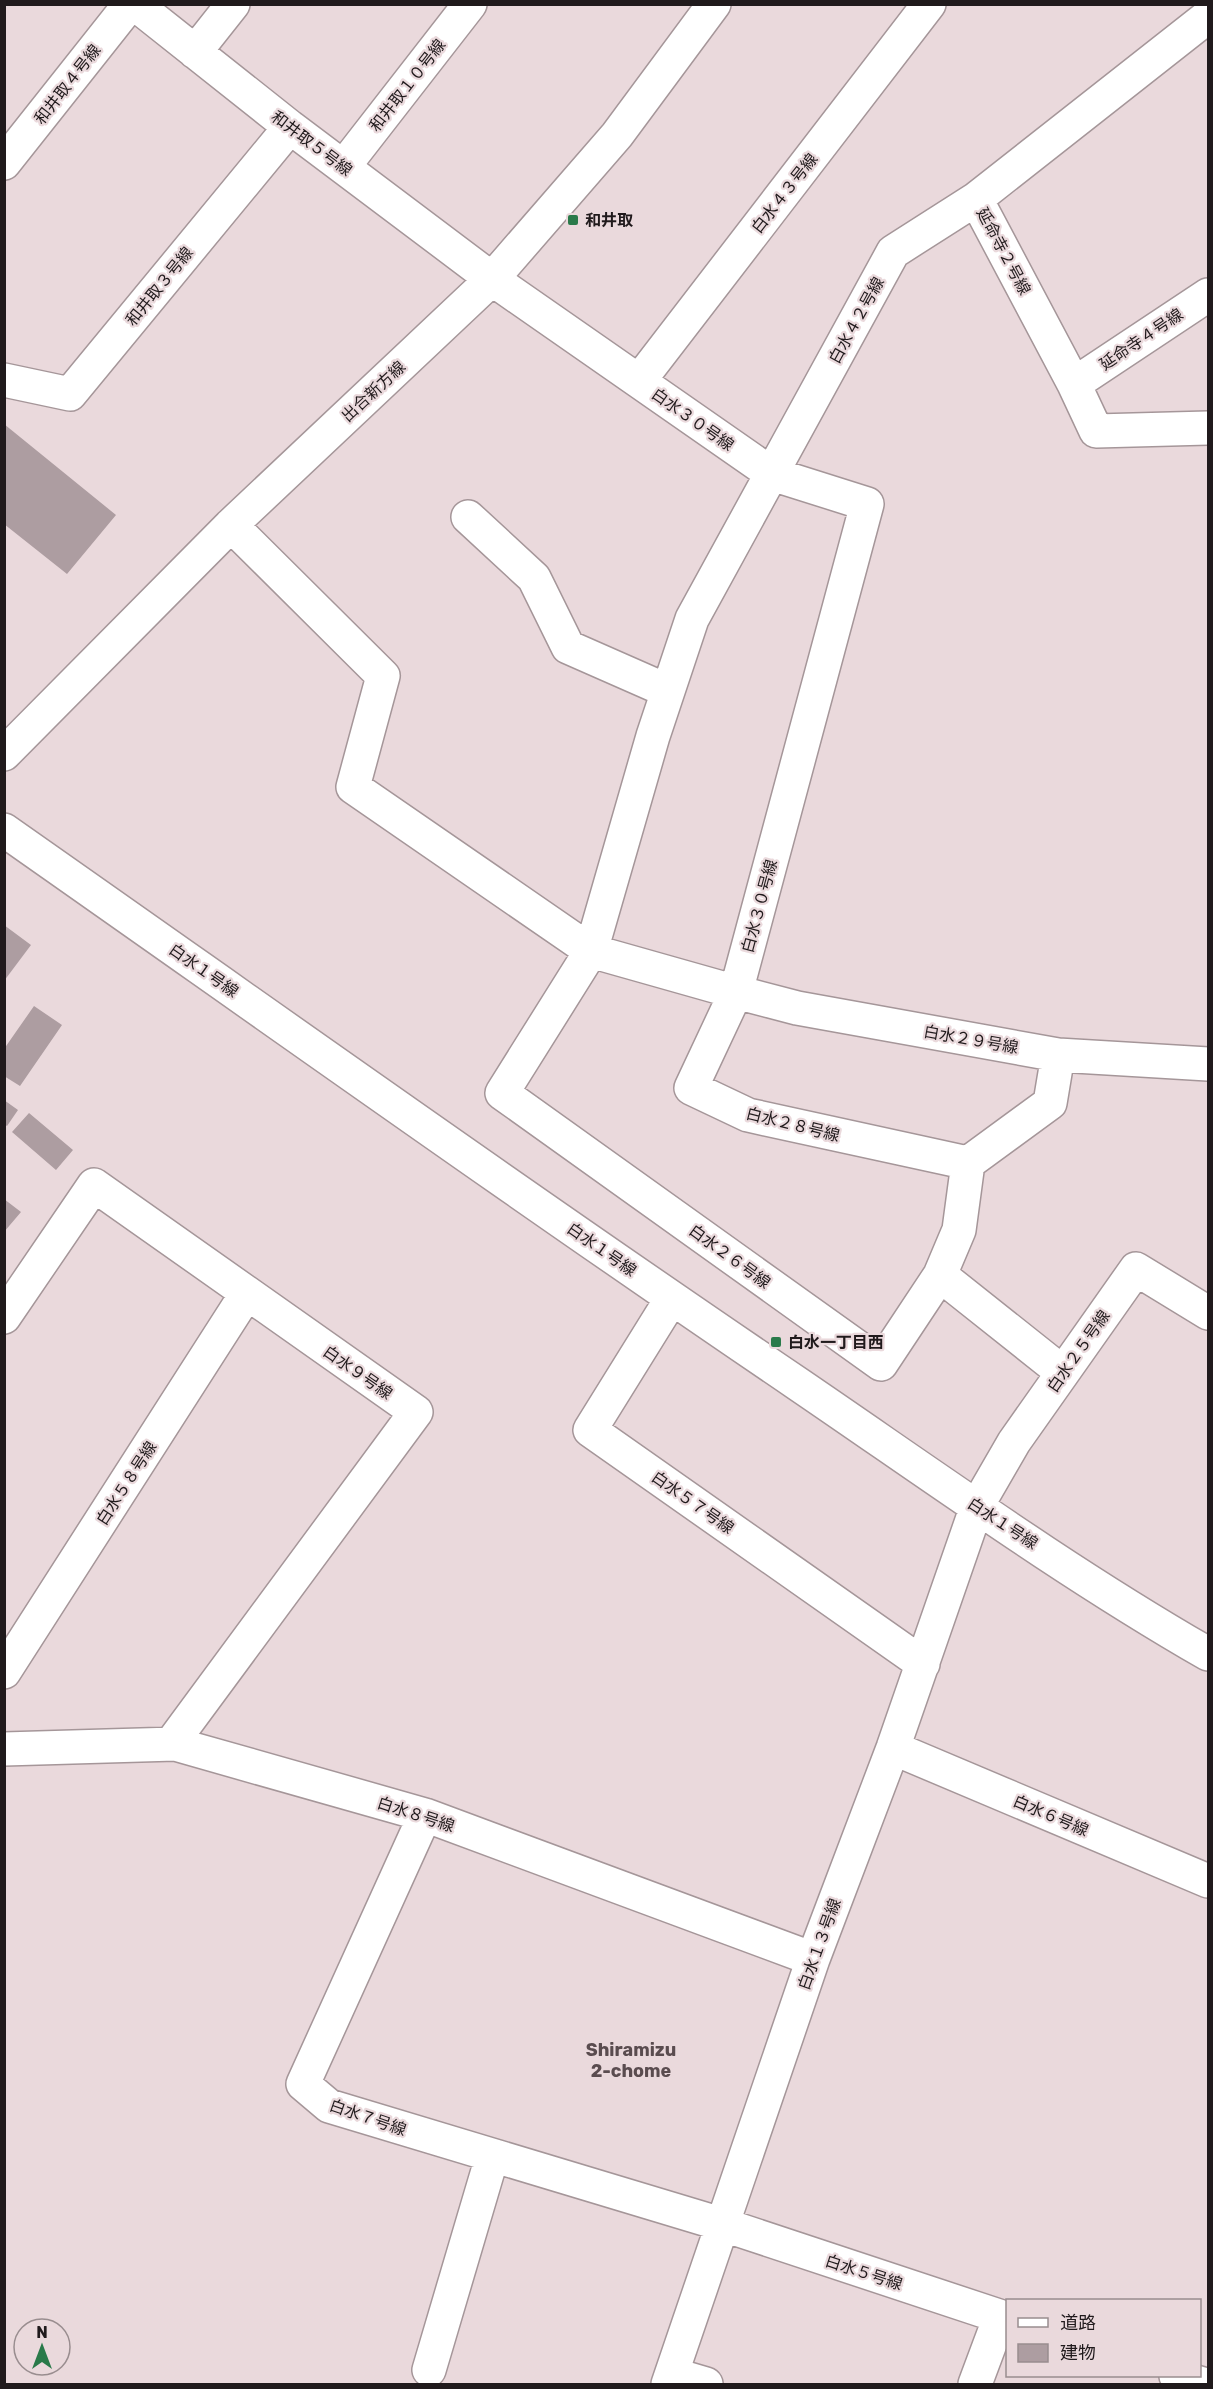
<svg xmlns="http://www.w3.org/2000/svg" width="1213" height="2389" font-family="Rubik,'Noto Sans JP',sans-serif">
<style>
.building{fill:#ad9da1}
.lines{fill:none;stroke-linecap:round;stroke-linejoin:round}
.minor-casing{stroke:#a59699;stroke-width:36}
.minor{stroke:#fff;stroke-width:33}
.poi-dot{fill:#2a7a4a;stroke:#ead9dc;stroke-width:2}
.labels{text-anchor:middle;stroke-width:4.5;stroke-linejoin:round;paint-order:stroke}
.street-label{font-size:16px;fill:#201a1c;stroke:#ead9dc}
.poi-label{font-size:16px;font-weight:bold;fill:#201a1c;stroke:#ead9dc;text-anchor:start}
.neighbourhood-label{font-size:18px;font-weight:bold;fill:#5a4c4f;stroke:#ead9dc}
</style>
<rect width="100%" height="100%" fill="#ead9dc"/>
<!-- building -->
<path class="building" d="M4,424L116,515L67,574L4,524Z
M4,925L31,945L4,981Z
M34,1006L62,1025L20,1086L4,1076V1049Z
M4,1100L18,1110L7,1126L4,1124Z
M29,1113L73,1150L56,1170L12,1132Z
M4,1199L21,1212L4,1232Z"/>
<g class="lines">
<!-- minor casing -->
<g class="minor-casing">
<path id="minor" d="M135,4L290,127L492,279L772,474L867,504L736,992L591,951L353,787L383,676L231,525
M1206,18L976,199L1074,384L1096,431L1208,428
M195,52L233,4
M4,163L130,4
M344,166L470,4
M976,199L893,252L692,619L653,736L591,951L502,1093L881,1364L940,1275L1062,1372
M4,380L70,394L290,127
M639,381L929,4
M1074,384L1208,295
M468,517L534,578L568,647L668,691
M4,754L231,525L492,279L617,135L714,4
M4,830C269,1016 531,1203 798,1384C933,1476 1067,1573 1208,1654
M968,1163L748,1115L691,1088L736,992L797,1008L1058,1055L1208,1064
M940,1275L959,1230L968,1163L1050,1103L1058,1055
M672,1298L590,1430L923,1664
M4,1317L94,1185L416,1412L171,1744
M4,1672L247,1293
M893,1748L1208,1881
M4,1749L175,1744L425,1815L813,1959
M425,1815L303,2084L329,2106L721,2224L1008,2319
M429,2370L492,2157
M672,2374L706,2384
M1176,2376L1203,2384
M668,2384L813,1959L893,1748L977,1506L1014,1442L1136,1269L1208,1313
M975,2384L1000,2317"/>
</g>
<!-- minor -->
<use href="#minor" class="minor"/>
</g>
<!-- markers -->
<g class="poi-dot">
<rect x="567" y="214" width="12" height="12" rx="3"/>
<rect x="770" y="1336" width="12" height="12" rx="3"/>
</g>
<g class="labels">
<!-- street labels -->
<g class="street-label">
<text transform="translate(67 84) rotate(-52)" y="6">和井取４号線</text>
<text transform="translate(407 85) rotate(-52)" y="6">和井取１０号線</text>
<text transform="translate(312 143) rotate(37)" y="6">和井取５号線</text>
<text transform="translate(784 193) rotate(-52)" y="6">白水４３号線</text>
<text transform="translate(1004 251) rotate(62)" y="6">延命寺２号線</text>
<text transform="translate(159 286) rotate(-51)" y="6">和井取３号線</text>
<text transform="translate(856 320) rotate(-61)" y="6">白水４２号線</text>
<text transform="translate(1141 339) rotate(-34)" y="6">延命寺４号線</text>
<text transform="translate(373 391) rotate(-43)" y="6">出合新方線</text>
<text transform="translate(693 419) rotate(35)" y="6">白水３０号線</text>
<text transform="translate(759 906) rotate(-75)" y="6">白水３０号線</text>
<text transform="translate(204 970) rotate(35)" y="6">白水１号線</text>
<text transform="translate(971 1039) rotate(10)" y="6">白水２９号線</text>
<text transform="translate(793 1124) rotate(14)" y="6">白水２８号線</text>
<text transform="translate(602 1249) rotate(35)" y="6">白水１号線</text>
<text transform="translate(730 1256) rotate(36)" y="6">白水２６号線</text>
<text transform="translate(1078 1351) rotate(-55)" y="6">白水２５号線</text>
<text transform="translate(358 1372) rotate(35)" y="6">白水９号線</text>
<text transform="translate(126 1483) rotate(-57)" y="6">白水５８号線</text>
<text transform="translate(693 1502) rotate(35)" y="6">白水５７号線</text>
<text transform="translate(1003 1523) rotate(33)" y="6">白水１号線</text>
<text transform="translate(416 1814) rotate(18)" y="6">白水８号線</text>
<text transform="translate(1051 1815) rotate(23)" y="6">白水６号線</text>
<text transform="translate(819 1944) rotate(-70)" y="6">白水１３号線</text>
<text transform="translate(368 2117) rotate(19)" y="6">白水７号線</text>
<text transform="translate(864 2272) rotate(18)" y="6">白水５号線</text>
</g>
<!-- poi labels -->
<g class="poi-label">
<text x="585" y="226">和井取</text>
<text x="788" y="1348">白水一丁目西</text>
</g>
<!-- neighbourhood labels -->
<g class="neighbourhood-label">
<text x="631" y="2056">Shiramizu<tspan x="631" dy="21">2-chome</tspan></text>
</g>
</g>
<!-- border -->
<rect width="1213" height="2389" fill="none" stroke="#201a1c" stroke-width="12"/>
<!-- legend -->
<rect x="1006" y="2299" width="195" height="78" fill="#ead9dc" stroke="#998d8f" stroke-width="1.5"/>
<rect x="1018" y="2318" width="30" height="9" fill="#ffffff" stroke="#998d8f" stroke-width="1.5"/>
<text x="1060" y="2329" font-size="18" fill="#201a1c">道路</text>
<rect x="1018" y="2344" width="30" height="18" fill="#ad9da1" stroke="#998d8f" stroke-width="1.5"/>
<text x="1060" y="2359" font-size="18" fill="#201a1c">建物</text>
<!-- north arrow -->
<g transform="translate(42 2347)"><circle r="28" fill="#ead9dc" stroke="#998d8f" stroke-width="1.5"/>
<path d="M0-4.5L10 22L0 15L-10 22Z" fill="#2a7a4a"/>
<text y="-9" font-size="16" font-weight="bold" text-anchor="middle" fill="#201a1c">N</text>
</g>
</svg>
